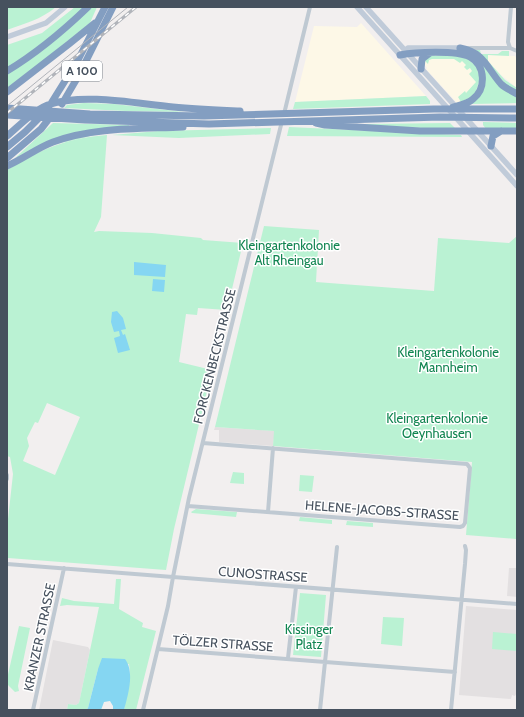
<svg xmlns="http://www.w3.org/2000/svg" width="524" height="717" font-family="Cabin,sans-serif">
<style>
.commercial{fill:#fdf8e7}
.education{fill:#e3e0e1}
.green{fill:#baf2d3;fill-rule:evenodd}
.water{fill:#85d6f2}
.lines{fill:none;stroke-linecap:round;stroke-linejoin:round}
.street{stroke:#bfc9d2;stroke-width:4}
.secondary{stroke:#c0cbd9;stroke-width:5.5}
.highway{stroke:#839ec1;stroke-width:7}
.tram{stroke:#b1b4ba;stroke-width:1}
.rail-casing{stroke:#b1b4ba;stroke-width:3}
.rail{stroke:#fff;stroke-width:1.5;stroke-dasharray:4.5;stroke-linecap:butt}
.labels{text-anchor:middle;stroke-width:3;stroke-linejoin:round;paint-order:stroke}
.shield{fill:#fff;stroke:#7e858e;stroke-width:1}
.shield-label{font-size:12px;font-weight:bold;fill:#46515e}
.park-label{font-size:13px;fill:#118551;stroke:#fff}
.street-label{font-size:13px;fill:#46515e;stroke:#fff}
</style>
<rect width="100%" height="100%" fill="#f2efef"/>
<!-- commercial -->
<path class="commercial" d="M361,23L426,96L295,102L314,26L357,27Z
M488,55L515,56L517,59V88L501,75L488,61Z
M458,56L480,73L472,98L457,103L426,69L427,68L424,64L425,58Z"/>
<!-- education -->
<path class="education" d="M215,427L275,431L273,446L219,442V430H214Z
M509,568H517V597L507,596Z
M466,606L517,610V692L515,696L512,695L511,699L459,695Z
M53,640L88,647L90,650L79,703L76,705L68,704L67,710H39Z"/>
<!-- green -->
<path class="green" d="M7,7H56C40,20 26,23 7,30Z
M75,7H97L90,23L43,61L7,88V45L42,33Z
M475,50H480L481,54H498L502,51H509V56L488,55V61L505,80L517,88V93L510,89Z
M470,53L517,96V103L472,104L484,73Z
M453,55L468,59L476,66L480,78L475,95L461,102L458,97L465,91L466,93L476,82L469,74L472,71L470,68L467,70L464,67L466,65L462,61L460,63L454,59H432L429,60L428,64L424,60L427,56Z
M426,96L430,101V104L293,109L295,102Z
M84,103L114,104L184,112L126,111L64,108L67,105Z
M483,122L517,123V129H486L483,125Z
M53,123L129,125V127L30,150L14,159Z
M450,123L456,129L357,126L365,124Z
M289,127L461,135L462,137L287,136Z
M271,128L270,134L179,138L112,135L158,131Z
M107,135L101,217L94,232L99,231L152,233L201,238L203,240L243,243L227,310L198,308L197,315L186,314L179,362L212,370L174,529L166,570L8,558L7,556V528L13,474L10,457L7,456V170C41,149 67,138 107,135ZM47,403L80,417L55,475L23,461L29,446L27,438L35,422L38,423Z
M264,226L319,230L316,282L434,291L438,238L509,243L517,236V534L516,539L466,535L472,462L273,446L274,431L215,427Z
M233,472L244,473V484L230,483Z
M300,475L314,476L312,492L299,491Z
M196,509L237,512L236,517L192,513L191,512Z
M300,517L332,520V524L299,521Z
M347,521L373,523V527L346,525Z
M116,579H121L119,609L143,623L142,627L156,631L136,710H124L130,673L129,664L98,669L88,708L86,710H67L68,704L76,705L79,703L99,607L67,605L60,606L62,598L74,601L114,604Z
M300,593L326,595L321,657L293,655Z
M383,617L404,618L402,646L381,644Z
M19,626L30,628L18,686L19,691L15,692L8,685L7,679Z
M493,632L517,634V651L492,649Z"/>
<!-- water -->
<path class="water" d="M134,262L166,265L165,277L134,275Z
M153,279L165,280L164,292L152,291Z
M117,311L123,318L126,329L121,330L123,335L125,334L130,350L118,353L114,338L120,336L119,331L114,332L111,322L112,312Z
M102,658L125,659C135,672 128,695 124,710H113V706L110,701L104,702L101,710H86L88,708L98,669Z"/>
<g class="lines">
<!-- street -->
<path class="street" d="M468,48H510L517,51
M510,48L508,42L511,7
M284,114L310,7
M7,475V479
M188,506L460,527L463,526L465,523L470,468L467,464L203,443
M268,512L273,448
M7,564L517,604
M158,649L455,672
M288,658L296,587
M33,710L64,568
M143,710L168,606L173,577L189,498L282,121
M320,710L337,547
M451,710L465,564L466,550L465,546"/>
<!-- secondary -->
<path class="secondary" d="M357,7L517,186
M366,7L517,175
M7,37L46,23L65,7
M404,52L408,48H460"/>
<!-- highway -->
<path class="highway" d="M460,48C485,53 486,67 501,84C505,88 512,91 517,94
M400,55C415,52 457,50 470,57C486,66 486,89 473,99C468,104 460,105 453,107
M421,69L422,59L430,53
M7,71C37,53 63,31 88,7
M7,92L69,44L95,23
M62,104L79,75L113,7
M50,105L78,60L105,7
M7,108L90,114L204,116L434,109H517
M7,115L85,120L209,124L440,117L517,118
M316,123L325,125L420,131H517
M7,136C19,126 36,108 51,104C85,93 138,104 173,107C195,109 218,110 240,111
M491,146L493,136L501,131
M7,147L25,132L42,115
M7,158L41,129L51,116
M7,166C23,159 37,148 53,142C94,127 140,129 183,127"/>
<!-- tram -->
<path class="tram" d="M7,106L128,7"/>
<!-- rail casing -->
<g class="rail-casing">
<path id="rail" d="M7,113L136,7"/>
</g>
<!-- rail -->
<use href="#rail" class="rail"/>
</g>
<g class="labels">
<!-- shield labels -->
<rect class="shield" x="62" y="61" width="40" height="20" rx="3"/>
<g class="shield-label">
<text x="82" y="75">A 100</text>
</g>
<!-- park labels -->
<g class="park-label">
<text x="289" y="250">Kleingartenkolonie<tspan x="289" dy="15">Alt Rheingau</tspan></text>
<text x="448" y="357">Kleingartenkolonie<tspan x="448" dy="15">Mannheim</tspan></text>
<text x="437" y="423">Kleingartenkolonie<tspan x="437" dy="15">Oeynhausen</tspan></text>
<text x="309" y="634">Kissinger<tspan x="309" dy="15">Platz</tspan></text>
</g>
<!-- street labels -->
<g class="street-label">
<text transform="translate(214 356) rotate(-76)" y="5">FORCKENBECKSTRASSE</text>
<text transform="translate(382 510) rotate(4)" y="5">HELENE-JACOBS-STRASSE</text>
<text transform="translate(263 574) rotate(4)" y="5">CUNOSTRASSE</text>
<text transform="translate(39 637) rotate(-78)" y="5">KRANZER STRASSE</text>
<text transform="translate(223 643) rotate(4)" y="5">TÖLZER STRASSE</text>
</g>
</g>
<!-- border -->
<rect width="524" height="717" fill="none" stroke="#46515e" stroke-width="16"/>
</svg>
